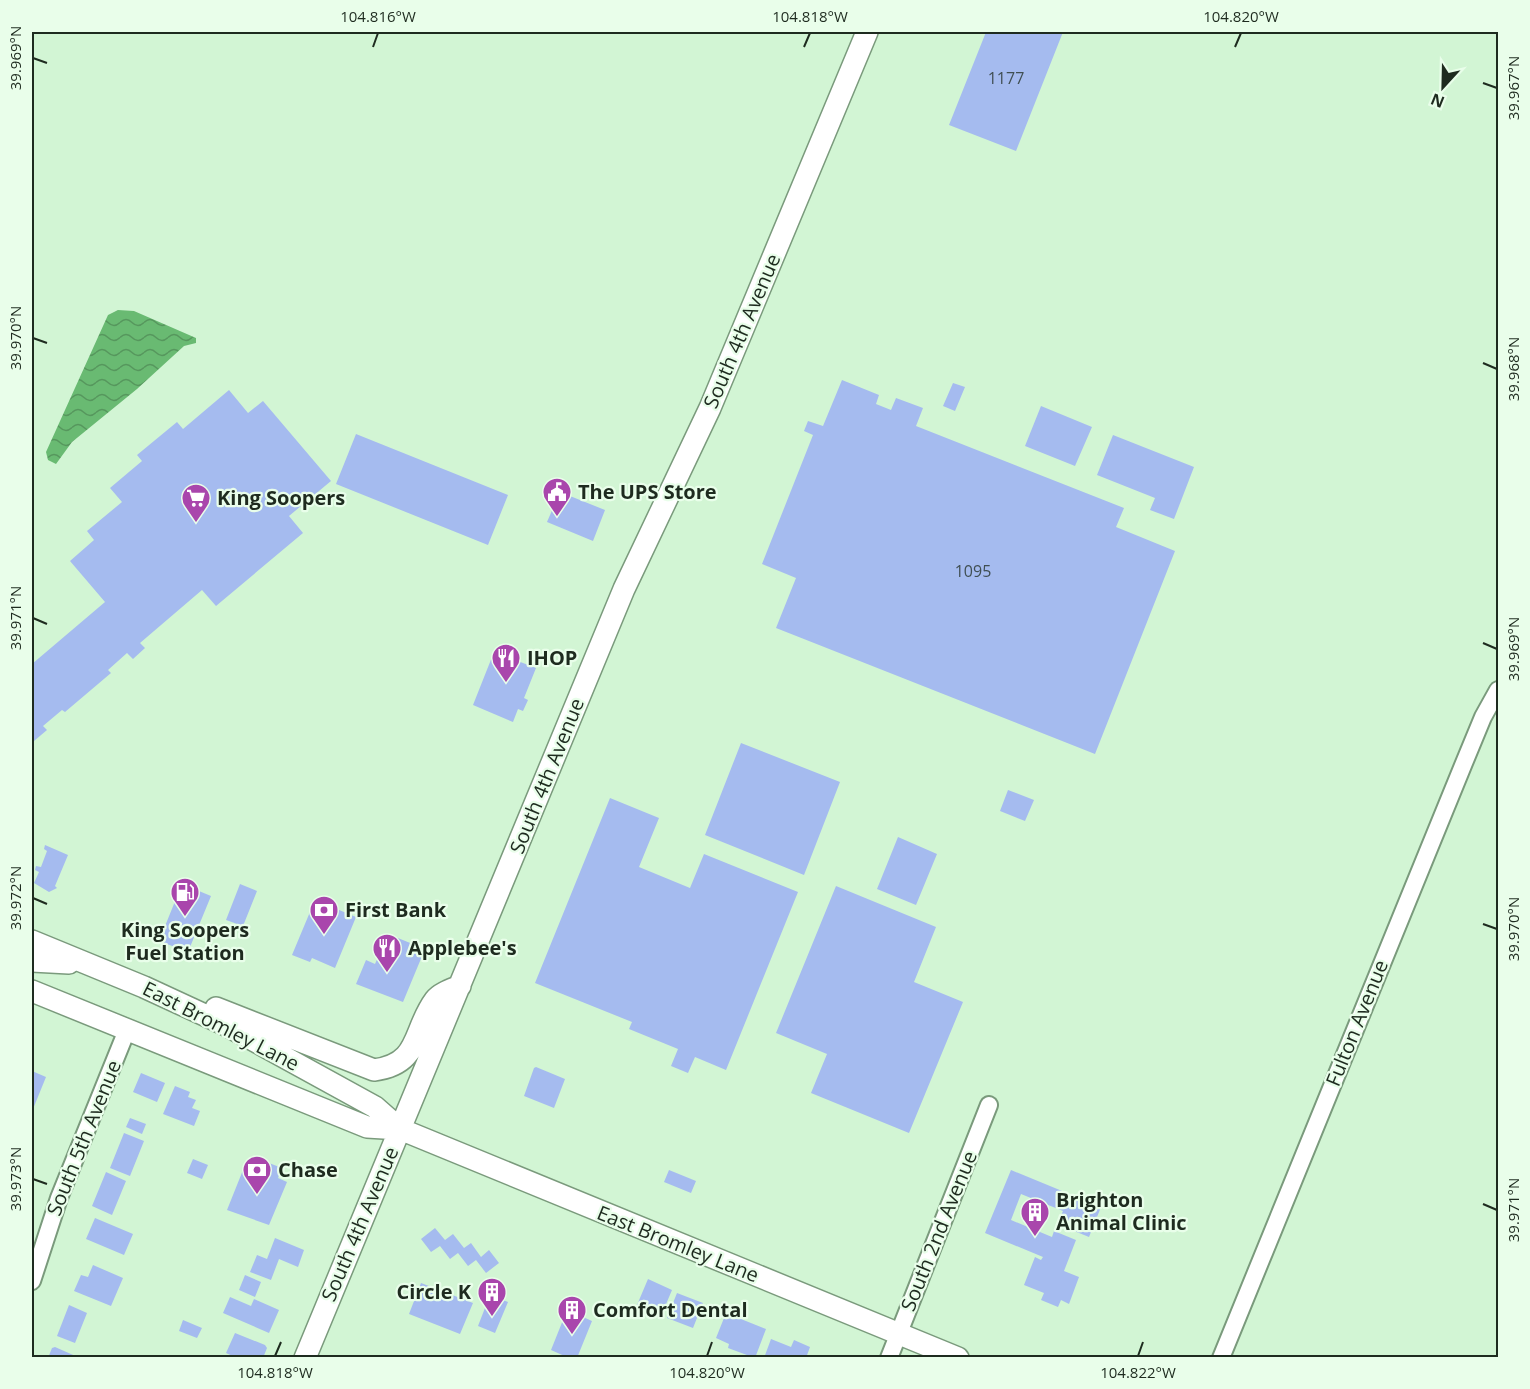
<svg xmlns="http://www.w3.org/2000/svg" width="1530" height="1389" font-family="'Open Sans',sans-serif">
<style>
.water{fill:url(#water-waves)}
.building{fill:#a5bbef}
.lines{fill:none;stroke-linecap:round;stroke-linejoin:round}
.minor-casing{stroke:#7a9a7c;stroke-width:20}
.major-casing{stroke:#7a9a7c;stroke-width:24}
.minor{stroke:#fff;stroke-width:16}
.major{stroke:#fff;stroke-width:21}
.ticks{fill:none;stroke:#1e2b1f;stroke-width:2}
.labels{text-anchor:middle;stroke-width:4.5;stroke-linejoin:round;paint-order:stroke}
.number-label{font-size:16px;fill:#404f53}
.street-label{font-size:20px;fill:#1e2b1f;stroke:#e9feea}
.poi-label{font-size:20px;font-weight:bold;fill:#1e2b1f;stroke:#e9feea;text-anchor:start}
.neatline{fill:none;stroke:#1e2b1f;stroke-width:2}
.ticks-label{font-size:15px;text-anchor:middle;fill:#1e2b1f}
</style>
<defs>
<pattern id="water-waves" width="16" height="10" patternUnits="userSpaceOnUse" patternTransform="scale(1.5)"><rect width="16" height="10" fill="#69ba72"/><path d="M0 5q4-4 8 0t8 0" fill="none" stroke="#56975d"/></pattern>
</defs>
<rect width="100%" height="100%" fill="#d2f5d4"/>
<!-- water -->
<path class="water" d="M118,310L134,311L196,338V343L184,346L137,389L72,442L56,464L48,460L46,452L108,315Z"/>
<!-- building -->
<path class="building" d="M986,32H1063L1016,151L949,125Z
M842,380L879,395L876,404L891,410L896,398L923,408L916,426L1124,508L1116,527L1175,551L1095,754L776,628L796,578L762,564L813,435L804,431L808,421L823,426Z
M953,383L965,387L955,411L943,406Z
M229,390L248,413L263,401L331,481L289,516L303,533L216,606L202,590L140,643L145,648L133,659L127,653L108,670L111,673L65,712L62,710L43,726L47,730L34,741L32,738V664L105,602L70,561L94,540L87,531L122,502L110,488L142,461L137,455L177,422L183,429Z
M1041,406L1092,427L1075,466L1025,446Z
M356,434L508,495L488,545L336,484Z
M1113,435L1194,467L1174,519L1150,510L1155,498L1097,475Z
M560,492L605,510L593,541L547,522Z
M494,652L536,668L524,698L528,700L523,711L518,709L513,722L473,705Z
M741,743L840,782L804,875L705,835Z
M1008,790L1034,800L1025,821L1000,811Z
M610,798L659,818L639,867L690,888L704,854L798,892L726,1070L695,1057L688,1073L671,1066L678,1049L629,1029L632,1022L535,983Z
M898,837L937,854L916,905L877,889Z
M45,845L68,855L55,886L57,888L49,892L34,883L39,872L35,870L36,866L41,867L47,851L44,849Z
M182,884L211,896L188,952L159,941Z
M240,884L257,891L243,926L226,920Z
M836,886L936,927L914,982L963,1002L909,1133L811,1093L827,1054L776,1033Z
M315,900L356,917L335,968L312,958L310,962L292,955Z
M388,934L425,949L403,1002L356,984L366,960L375,964Z
M536,1067L565,1079L554,1108L524,1096L534,1068Z
M32,1071L46,1077L33,1109L32,1108Z
M141,1073L165,1083L157,1102L133,1092Z
M175,1086L190,1092L188,1097L196,1100L192,1108L200,1111L194,1126L163,1114Z
M130,1118L146,1124L142,1134L126,1127Z
M124,1133L144,1141L130,1176L110,1168Z
M256,1158L282,1168L278,1178L287,1182L269,1225L227,1210L245,1165L252,1168Z
M193,1159L208,1165L202,1179L187,1173Z
M669,1170L696,1181L691,1193L664,1182Z
M1011,1170L1101,1207L1089,1237L1057,1224L1063,1211L1021,1194L1011,1220L1052,1237L1054,1231L1076,1240L1064,1271L1079,1277L1069,1304L1061,1300L1058,1307L1041,1300L1044,1293L1024,1285L1035,1257L1041,1260L1043,1257L985,1233Z
M106,1172L126,1181L112,1215L92,1206Z
M95,1218L133,1234L124,1255L86,1239Z
M435,1228L445,1240L453,1234L464,1248L471,1243L481,1257L489,1250L499,1263L486,1273L476,1260L468,1266L458,1253L450,1259L440,1246L431,1252L421,1239Z
M275,1238L304,1250L298,1267L279,1259L271,1280L250,1272L257,1255L267,1259Z
M93,1265L123,1278L111,1306L74,1291L81,1275L88,1277Z
M245,1275L261,1282L255,1297L239,1290Z
M648,1279L672,1290L661,1316L637,1305Z
M421,1283L473,1303L460,1334L409,1314Z
M677,1293L703,1303L693,1328L667,1318Z
M490,1295L508,1302L495,1333L478,1326Z
M230,1297L251,1306L254,1299L279,1310L269,1333L223,1313Z
M69,1305L87,1313L75,1343L57,1336Z
M567,1310L592,1321L577,1358H569L551,1350Z
M726,1313L766,1329L755,1358L728,1348L729,1344L716,1338Z
M183,1320L202,1328L197,1338L179,1331Z
M235,1333L265,1345L267,1348L263,1358H237L226,1353Z
M771,1339L791,1347L794,1340L810,1347L806,1358H764Z
M55,1347L80,1358H48L52,1348Z"/>
<g class="lines">
<!-- minor casing -->
<g class="minor-casing">
<path id="minor" d="M32,1281L59,1198L127,1030
M889,1358L989,1105
M1221,1358L1464,763L1483,717L1498,690"/>
</g>
<!-- major casing -->
<g class="major-casing">
<path id="major" d="M32,941L144,987L224,1024L375,1107L400,1129L958,1358
M32,961L69,963
M32,991L367,1127L400,1129
M216,1008L374,1070C421,1064 412,1031 435,1000C440,993 453,989 460,986
M305,1358L624,589L710,408L867,32"/>
</g>
<!-- minor -->
<use href="#minor" class="minor"/>
<!-- major -->
<use href="#major" class="major"/>
</g>
<!-- ticks -->
<path class="ticks" d="M373,47L378,33M804,47L810,33M1235,47L1241,33M33,58L47,63M1483,83L1497,88M33,338L47,343M1483,363L1497,369M33,618L47,624M1483,643L1497,649M33,898L47,904M1483,924L1497,929M33,1179L47,1184M1483,1204L1497,1210M275,1356L281,1342M707,1356L712,1342M1138,1356L1143,1342"/>
<!-- icons -->
<defs>
<g id="civic-pin" transform="scale(1.5)"><path d="M0 17L-7.5 6A9.5 9.5 0 1 1 7.5 6Z" fill="#a946ac" stroke="#e9feea"/><path d="M-.6-6.5H3V-4.5H.6V-3L4-1V1h2V6H-6V1h2V-1L-.6-3ZM-1.2 2.5V6h2.4V2.5Z" fill="#fff"/></g>
<g id="supermarket-pin" transform="scale(1.5)"><path d="M0 17L-7.5 6A9.5 9.5 0 1 1 7.5 6Z" fill="#a946ac" stroke="#e9feea"/><path d="M-6-5.5h2.5l.6 2H6L4.5 2H-2.5L-4.4-4H-6ZM-1.5 3.2a1.3 1.3 0 1 0 .1 0ZM3 3.2a1.3 1.3 0 1 0 .1 0Z" fill="#fff"/></g>
<g id="restaurant-pin" transform="scale(1.5)"><path d="M0 17L-7.5 6A9.5 9.5 0 1 1 7.5 6Z" fill="#a946ac" stroke="#e9feea"/><path d="M-5-6h1v4h1v-4h1v4h1v-4h1v5L-1.5 .5V6h-2V.5L-5-1ZM5-6V6H3V1.5H1.5Q1.5-4 5-6Z" fill="#fff"/></g>
<g id="fuel-pin" transform="scale(1.5)"><path d="M0 17L-7.5 6A9.5 9.5 0 1 1 7.5 6Z" fill="#a946ac" stroke="#e9feea"/><path d="M-5.5-6h7V0h2V4h1.3V-2.5L3-4.5l.8-.8L6-3V5H2.5V1h-1V6h-7ZM-4.2-4.7v3.2H.2V-4.7Z" fill="#fff"/></g>
<g id="bank-pin" transform="scale(1.5)"><path d="M0 17L-7.5 6A9.5 9.5 0 1 1 7.5 6Z" fill="#a946ac" stroke="#e9feea"/><path d="M-6-4H6V4H-6ZM0-2.3a2.3 2.3 0 1 0 0 4.6a2.3 2.3 0 1 0 0-4.6Z" fill="#fff"/></g>
<g id="building-pin" transform="scale(1.5)"><path d="M0 17L-7.5 6A9.5 9.5 0 1 1 7.5 6Z" fill="#a946ac" stroke="#e9feea"/><path d="M-4-6H4V6H1V3H-1V6H-4ZM-2.5-4.3h1.7v1.8h-1.7ZM.8-4.3h1.7v1.8H.8ZM-2.5-1h1.7V.8h-1.7ZM.8-1h1.7V.8H.8Z" fill="#fff"/></g>
</defs>
<g fill-rule="evenodd">
<use href="#civic-pin" x="557" y="492"/>
<use href="#supermarket-pin" x="196" y="498"/>
<use href="#restaurant-pin" x="506" y="658"/>
<use href="#fuel-pin" x="185" y="892"/>
<use href="#bank-pin" x="324" y="910"/>
<use href="#restaurant-pin" x="387" y="948"/>
<use href="#bank-pin" x="257" y="1170"/>
<use href="#building-pin" x="1035" y="1212"/>
<use href="#building-pin" x="492" y="1292"/>
<use href="#building-pin" x="572" y="1310"/>
</g>
<g class="labels">
<!-- number labels -->
<g class="number-label">
<text x="1006" y="84">1177</text>
<text x="973" y="577">1095</text>
</g>
<!-- street labels -->
<g class="street-label">
<text transform="translate(742 331) rotate(-67)" y="7">South 4th Avenue</text>
<text transform="translate(547 776) rotate(-68)" y="7">South 4th Avenue</text>
<text transform="translate(1357 1023) rotate(-68)" y="7">Fulton Avenue</text>
<text transform="translate(221 1026) rotate(27)" y="7">East Bromley Lane</text>
<text transform="translate(84 1138) rotate(-68)" y="7">South 5th Avenue</text>
<text transform="translate(360 1224) rotate(-67)" y="7">South 4th Avenue</text>
<text transform="translate(939 1231) rotate(-68)" y="7">South 2nd Avenue</text>
<text transform="translate(678 1244) rotate(22)" y="7">East Bromley Lane</text>
</g>
<!-- poi labels -->
<g class="poi-label">
<text x="578" y="499">The UPS Store</text>
<text x="217" y="505">King Soopers</text>
<text x="527" y="665">IHOP</text>
<text x="345" y="917">First Bank</text>
<text x="185" y="937" text-anchor="middle">King Soopers<tspan x="185" dy="23">Fuel Station</tspan></text>
<text x="408" y="955">Applebee's</text>
<text x="278" y="1177">Chase</text>
<text x="1056" y="1207">Brighton<tspan x="1056" dy="23">Animal Clinic</tspan></text>
<text x="471" y="1299" text-anchor="end">Circle K</text>
<text x="593" y="1317">Comfort Dental</text>
</g>
</g>
<!-- border -->
<rect width="1530" height="1389" fill="none" stroke="#e9feea" stroke-width="66"/>
<!-- north arrow -->
<g transform="translate(1443 87) rotate(202)" stroke="#e9feea" stroke-width="4.5" paint-order="stroke">
<path d="M0-4.5L10 22L0 15L-10 22Z" fill="#1e2b1f"/>
<text y="-9" font-size="16" font-weight="bold" text-anchor="middle" fill="#1e2b1f">N</text>
</g>
<rect x="33" y="33" width="1464" height="1323" class="neatline"/>
<g class="ticks-label">
<text x="378" y="22">104.816°W</text>
<text x="810" y="22">104.818°W</text>
<text x="1241" y="22">104.820°W</text>
<text transform="translate(16 58) rotate(-90)" y="5">39.969°N</text>
<text transform="translate(1514 88) rotate(-90)" y="5">39.967°N</text>
<text transform="translate(16 338) rotate(-90)" y="5">39.970°N</text>
<text transform="translate(1514 369) rotate(-90)" y="5">39.968°N</text>
<text transform="translate(16 618) rotate(-90)" y="5">39.971°N</text>
<text transform="translate(1514 649) rotate(-90)" y="5">39.969°N</text>
<text transform="translate(16 898) rotate(-90)" y="5">39.972°N</text>
<text transform="translate(1514 929) rotate(-90)" y="5">39.970°N</text>
<text transform="translate(16 1179) rotate(-90)" y="5">39.973°N</text>
<text transform="translate(1514 1210) rotate(-90)" y="5">39.971°N</text>
<text x="275" y="1378">104.818°W</text>
<text x="707" y="1378">104.820°W</text>
<text x="1138" y="1378">104.822°W</text>
</g>
</svg>
